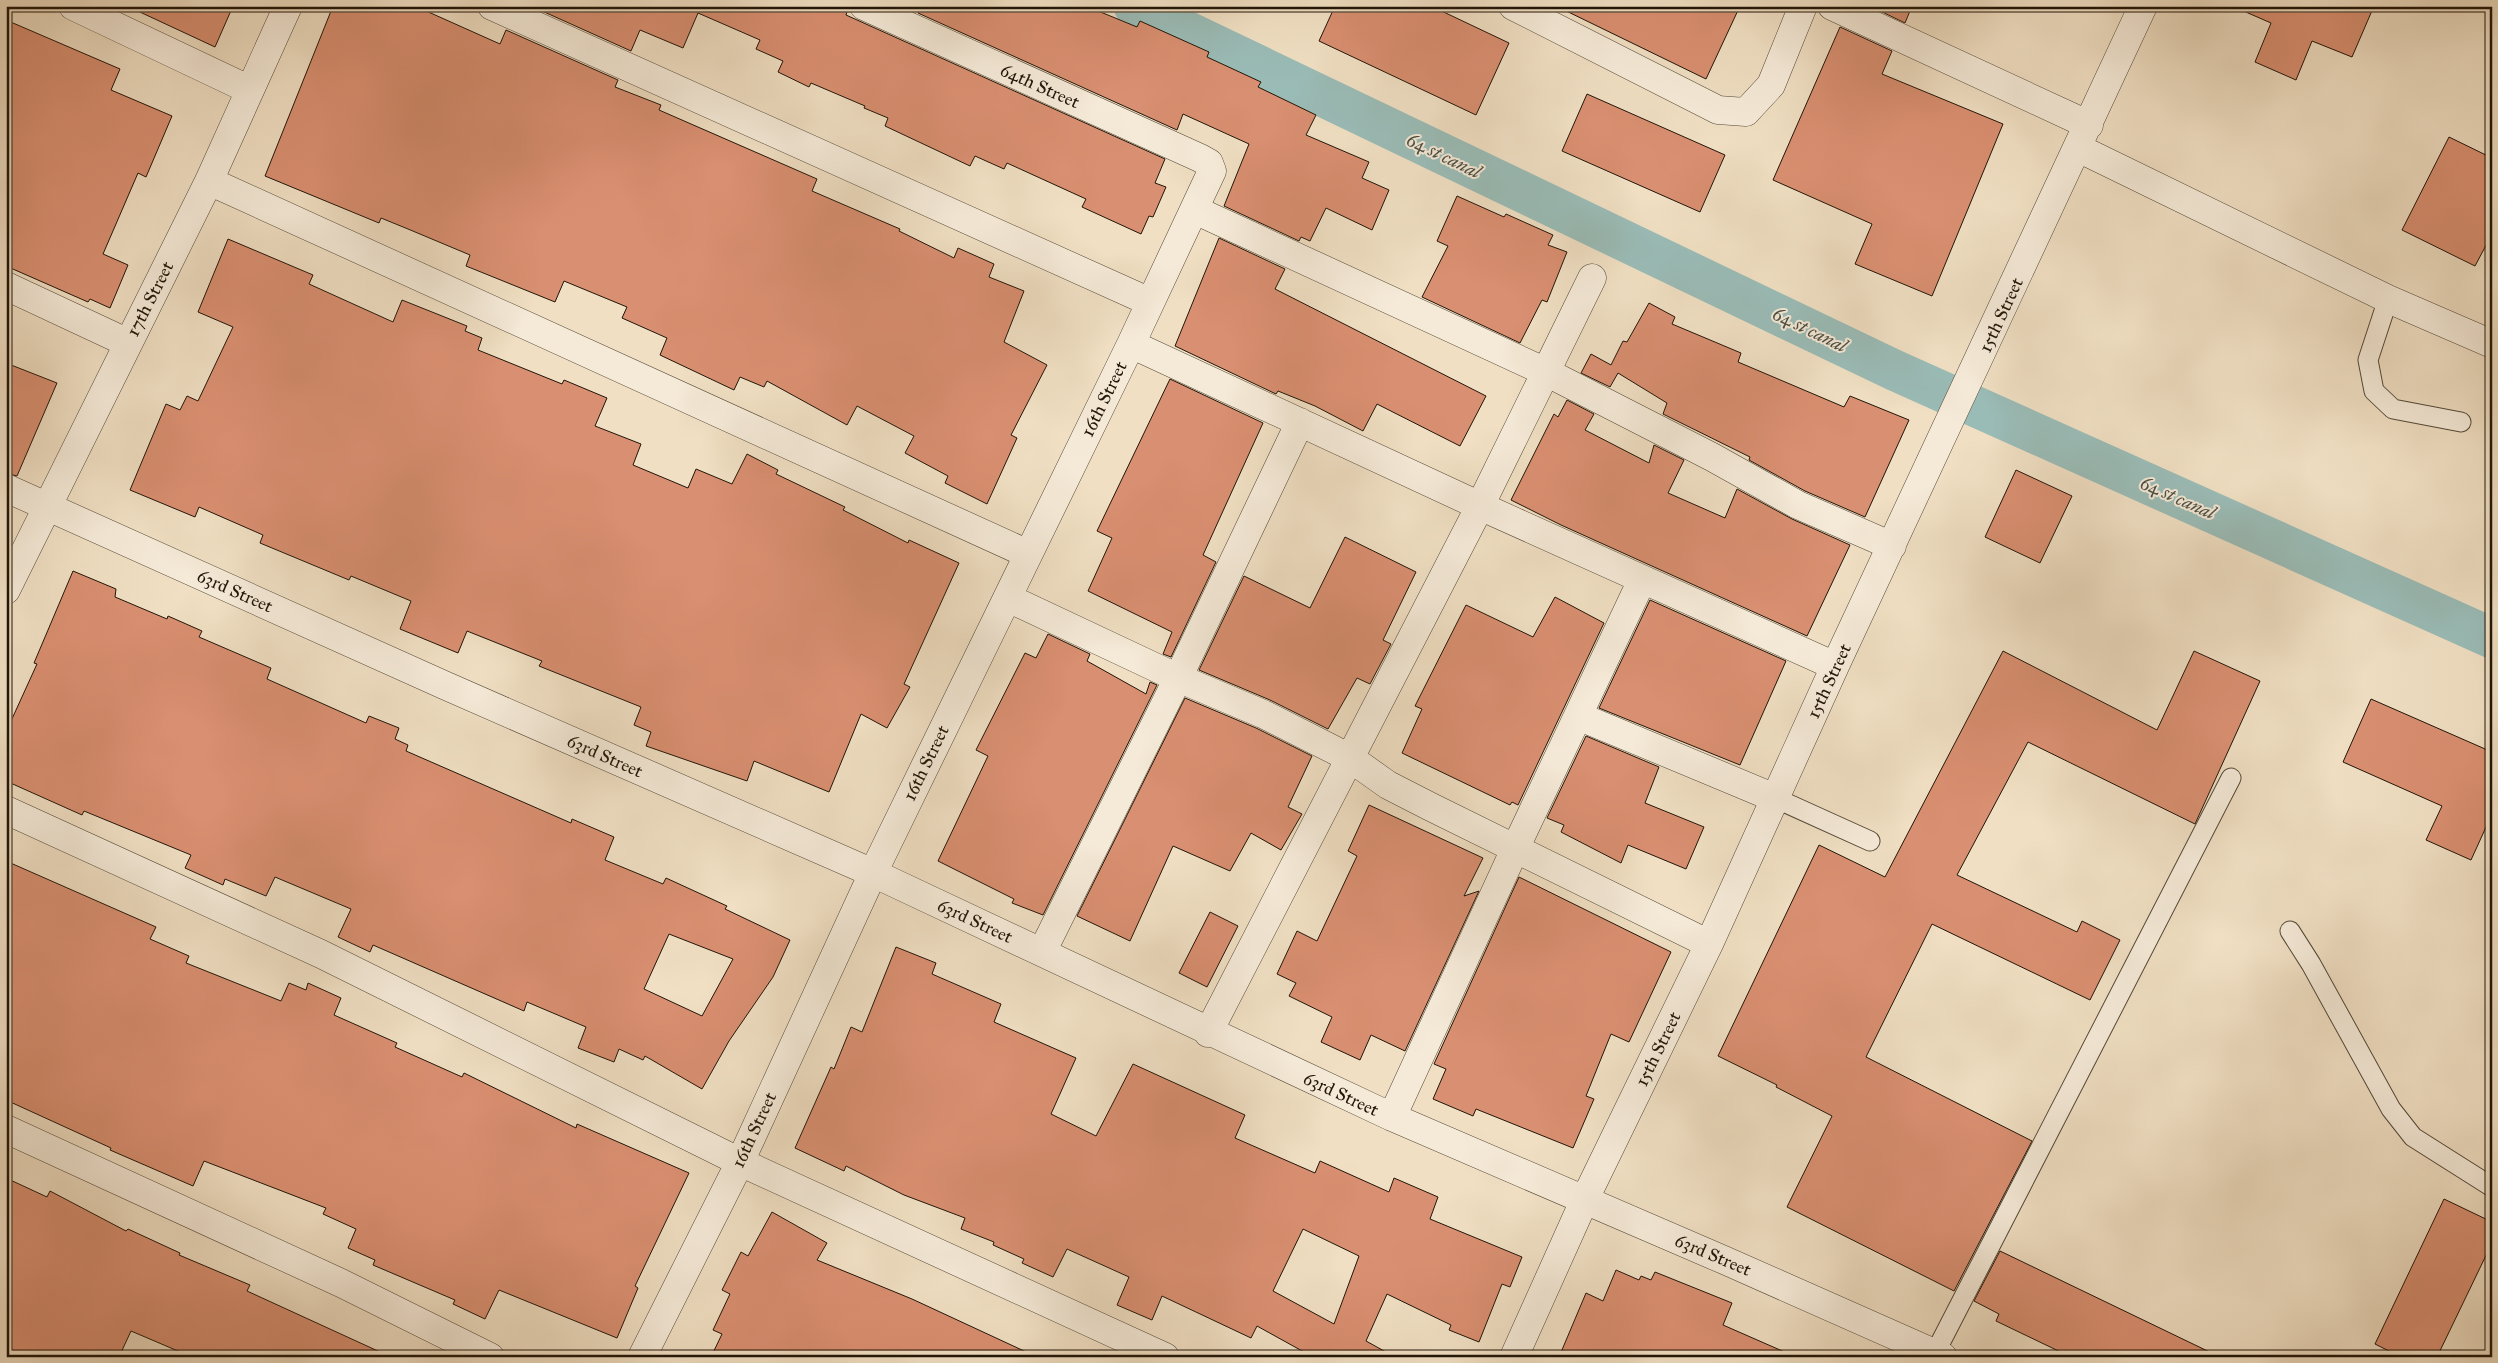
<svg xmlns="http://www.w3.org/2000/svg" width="2498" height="1363" font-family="'IM FELL Great Primer',serif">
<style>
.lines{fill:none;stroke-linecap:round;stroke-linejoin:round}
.canal{stroke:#9abcb7;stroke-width:41}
.building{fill:#d98f71;stroke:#201508;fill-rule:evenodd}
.service-casing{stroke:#544837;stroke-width:21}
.minor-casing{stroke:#544837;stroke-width:29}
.service{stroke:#f5ead8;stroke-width:19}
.minor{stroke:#f5ead8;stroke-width:28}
.labels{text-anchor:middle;stroke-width:4;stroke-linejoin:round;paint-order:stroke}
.street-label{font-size:18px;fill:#201508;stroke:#f5ead8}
.water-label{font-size:19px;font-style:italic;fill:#4b4f45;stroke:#f5ead8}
</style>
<rect width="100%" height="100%" fill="#f0dfc3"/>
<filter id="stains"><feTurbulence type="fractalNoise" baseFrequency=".004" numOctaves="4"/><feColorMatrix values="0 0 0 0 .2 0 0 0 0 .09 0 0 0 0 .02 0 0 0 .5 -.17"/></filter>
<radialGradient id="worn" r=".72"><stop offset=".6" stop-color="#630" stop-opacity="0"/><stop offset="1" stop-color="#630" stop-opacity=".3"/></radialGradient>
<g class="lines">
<!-- canal -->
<path class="canal" d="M1134,6L1894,370L2492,638"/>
</g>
<!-- building -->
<path class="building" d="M127,6H233L215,47Z
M333,6H415L500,44L506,30L618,80L615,87L661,105L659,110L817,179L812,191L900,229L899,231L954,258L958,248L994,264L989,277L1024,291L1004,342L1047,365L1011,435L1017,438L987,504L945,483L948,476L905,453L914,436L857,406L847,425L767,381L764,387L740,377L734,390L660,355L667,338L622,318L627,307L564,281L555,302L466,266L470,255L408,229L381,218L379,223L265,176Z
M531,6H849L846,15L1165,159L1155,183L1166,187L1153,217L1149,216L1141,234L1082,207L1086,199L1007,163L1004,169L975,156L970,166L885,126L888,118L864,108L865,106L811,83L809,87L778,72L783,61L756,49L760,40L698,13L683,48L640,30L631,51Z
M921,6H1086L1137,27L1140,21L1209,52L1207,57L1261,82L1258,87L1316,115L1306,135L1369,162L1362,178L1389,190L1372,230L1326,208L1310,241L1301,237L1299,241L1224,206L1249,144L1183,114L1177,130L918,13Z
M1335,6H1431L1509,43L1476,115L1319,41Z
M1556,6H1740L1706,79Z
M1870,6H1912L1905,23Z
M2232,6H2374L2352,57L2312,41L2296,80L2255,62L2271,23Z
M6,20L120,69L111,90L172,116L146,177L138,173L103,254L128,265L110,308L90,299L88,302L6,266Z
M1840,27L1892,51L1882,74L2003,124L1932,296L1855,264L1872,224L1773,180Z
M1587,94L1725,155L1700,212L1562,151Z
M2449,137L2492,158V234L2475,266L2402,230Z
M1457,196L1504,217L1506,214L1553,235L1548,245L1567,252L1547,302L1542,300L1520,343L1422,297L1448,246L1437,241Z
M1219,238L1285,269L1275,289L1486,396L1460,446L1377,404L1363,431L1315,406L1278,391L1276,394L1175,346Z
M228,239L313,275L309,284L393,322L402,300L467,326L465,331L482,338L478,350L562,384L564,380L607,398L595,426L641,444L633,465L688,488L696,469L732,484L747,454L778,470L776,474L845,507L843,510L908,543L909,540L959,563L904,684L910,687L887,728L861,714L829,792L754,761L747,781L646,746L651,732L634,725L641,707L539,666L542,661L467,631L458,653L400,629L411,601L351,576L349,580L260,543L263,535L199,507L195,517L130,490L166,404L180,410L187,396L198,401L233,327L198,312Z
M1649,303L1675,317L1672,324L1741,353L1738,362L1844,407L1850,396L1909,420L1865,517L1805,491L1749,460L1750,457L1663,414L1667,403L1618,373L1610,387L1581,373L1591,354L1611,365L1623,341L1627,342Z
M6,363L57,383L17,476L6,473Z
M1170,379L1263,423L1203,555L1216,562L1171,657L1163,654L1172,632L1088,591L1112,538L1097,531Z
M1567,400L1594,414L1585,430L1649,463L1654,445L1684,460L1668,493L1725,518L1737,489L1792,519L1850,545L1807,636L1561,525L1511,500L1554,414L1558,417Z
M2016,470L2072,496L2040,563L1985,537Z
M1345,537L1416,572L1383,640L1391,644L1370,684L1357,678L1328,729L1270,700L1199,670L1244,576L1310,608Z
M73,571L116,589L115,597L167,619L168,616L202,631L199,637L271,668L267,679L366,723L369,716L399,728L395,739L408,745L406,751L571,823L572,819L614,837L605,860L663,884L666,878L727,906L725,909L790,940L773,977L729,1041L702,1089L645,1056L643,1060L619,1049L614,1062L578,1048L586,1027L527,1002L524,1011L373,945L370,952L338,937L351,909L275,877L266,896L225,879L223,885L185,868L191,855L84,811L82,815L6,781V732L37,664L34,663ZM669,934L733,959L702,1016L644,989Z
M1555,597L1604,623L1518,805L1512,802L1510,805L1402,753L1422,709L1415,706L1466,605L1533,637Z
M1650,600L1786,661L1740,765L1599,708Z
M1048,634L1090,654L1087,661L1146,694L1150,682L1157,685L1043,915L1012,903L1014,899L938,861L988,756L976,750L1025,653L1036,658Z
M2003,651L2157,730L2194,651L2260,681L2195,824L2028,742L1957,875L2077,932L2082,921L2120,940L2090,1000L1932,924L1866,1057L2032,1141L1954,1291L1787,1207L1832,1116L1776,1087L1777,1085L1718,1056L1819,845L1885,877Z
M1185,698L1256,728L1312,756L1288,807L1302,814L1281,850L1251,833L1230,871L1173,846L1130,941L1077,916Z
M2371,699L2492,752V814L2471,860L2426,840L2442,806L2343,762Z
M1586,736L1659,767L1645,803L1704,827L1686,869L1628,845L1621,863L1561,832L1564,825L1547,818Z
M1369,805L1483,858L1464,896L1479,891L1405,1051L1371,1035L1360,1060L1321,1042L1332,1017L1289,996L1296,983L1277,974L1297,931L1317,941L1357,856L1348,851Z
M6,861L156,927L150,939L189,956L186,963L281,1001L289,983L306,990L308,983L341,998L334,1015L397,1043L395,1047L462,1077L464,1073L576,1128L577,1124L689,1173L635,1286L638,1288L617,1338L499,1290L485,1319L453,1304L455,1300L373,1265L375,1260L348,1248L356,1229L323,1214L326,1208L204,1161L193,1186L110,1150L111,1148L6,1100Z
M1519,877L1671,952L1629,1042L1611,1034L1586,1096L1594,1099L1573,1148L1476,1109L1473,1116L1433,1099L1446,1069L1434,1064Z
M1210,912L1238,926L1207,987L1179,973Z
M896,947L936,963L932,974L1001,1004L994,1022L1076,1058L1051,1114L1096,1136L1133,1064L1245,1115L1235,1138L1315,1173L1320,1161L1389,1192L1394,1178L1438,1197L1430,1219L1522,1257L1510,1287L1502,1284L1479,1342L1449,1330L1451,1325L1387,1294L1366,1341L1395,1357H1313L1257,1326L1251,1338L1162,1296L1152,1320L1117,1305L1129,1277L1067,1249L1053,1277L1022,1263L1024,1259L993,1245L994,1242L961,1229L965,1218L904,1195L846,1166L844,1171L795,1148L831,1067L834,1069L851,1027L862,1032ZM1303,1229L1359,1256L1334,1324L1273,1291Z
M6,1178L47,1197L50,1191L126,1231L128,1229L180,1253L179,1255L250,1285L247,1291L391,1357H192L131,1331L119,1357H6Z
M2444,1199L2492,1222V1243L2437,1357H2401L2375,1344Z
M772,1212L827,1243L817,1260L912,1299L1037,1357H711L722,1334L713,1330L730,1294L722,1290L741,1252L748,1256Z
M2000,1251L2220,1357H2071L1996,1321L1999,1314L1974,1301Z
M1616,1270L1639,1280L1641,1276L1651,1280L1655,1272L1732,1303L1723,1325L1796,1357H1559L1586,1293L1603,1301Z"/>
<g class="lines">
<!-- service casing -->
<g class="service-casing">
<path id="service" d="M2388,299L2368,360L2374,391L2393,409L2461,422
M1775,798L1870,841
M2290,931L2311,964L2391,1109L2413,1137L2492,1187
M1935,1353L2231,778"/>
</g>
<!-- minor casing -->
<g class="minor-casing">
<path id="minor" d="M73,6L250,90
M492,6L1150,302
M1513,6L1718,110L1746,112L1771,85L1803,6
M1832,6L2089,125
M2078,148L2388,299L2492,344
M209,181L1028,554
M1195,210L1546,372L1712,457L1798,505L1892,546
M6,286L128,343
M1131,344L1480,506L1835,666
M6,488L444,685L873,873L1392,1117L1724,1260L1943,1357
M6,590L209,181L288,6
M1008,598L1178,678L1263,714L1350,758L1388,785L1431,807L1709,944
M1578,716L1775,798
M6,810L321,954L740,1162L1165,1357
M1042,952L1178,678L1300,422
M1208,1033L1480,506L1592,278
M1392,1117L1515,849L1642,580
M6,1129L341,1283L490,1357
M642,1357L740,1162L873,873L1131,344L1212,171L1209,163L1200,158L864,6
M1514,1357L1584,1201L1709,944L1835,666L2143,6"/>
</g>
<!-- service -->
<use href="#service" class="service"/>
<!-- minor -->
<use href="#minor" class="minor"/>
</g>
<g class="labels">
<!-- street labels -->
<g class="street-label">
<text transform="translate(1040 86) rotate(24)" y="6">64th Street</text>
<text transform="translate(150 299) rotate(-63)" y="6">17th Street</text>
<text transform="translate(2001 315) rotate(-65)" y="6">15th Street</text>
<text transform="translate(1104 399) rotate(-64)" y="6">16th Street</text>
<text transform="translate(235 591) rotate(24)" y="6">63rd Street</text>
<text transform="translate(1829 681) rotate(-65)" y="6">15th Street</text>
<text transform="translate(605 756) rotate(24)" y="6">63rd Street</text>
<text transform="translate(926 763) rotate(-64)" y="6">16th Street</text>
<text transform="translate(975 921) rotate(25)" y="6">63rd Street</text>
<text transform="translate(1658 1049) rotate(-64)" y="6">15th Street</text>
<text transform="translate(1341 1094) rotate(25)" y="6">63rd Street</text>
<text transform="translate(754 1130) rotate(-65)" y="6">16th Street</text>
<text transform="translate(1713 1255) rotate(23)" y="6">63rd Street</text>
</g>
<!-- water labels -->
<g class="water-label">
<text transform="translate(1444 155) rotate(26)" y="7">64 st canal</text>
<text transform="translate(1810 329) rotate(26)" y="7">64 st canal</text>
<text transform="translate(2178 497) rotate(24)" y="7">64 st canal</text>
</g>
</g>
<!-- margin -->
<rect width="2498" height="1363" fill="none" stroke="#f0dfc3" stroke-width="25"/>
<rect x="8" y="8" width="2483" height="1348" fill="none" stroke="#201508" stroke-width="2.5"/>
<rect x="12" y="12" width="2473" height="1338" fill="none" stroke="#201508"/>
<rect width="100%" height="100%" filter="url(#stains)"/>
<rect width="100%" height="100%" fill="url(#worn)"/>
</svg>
